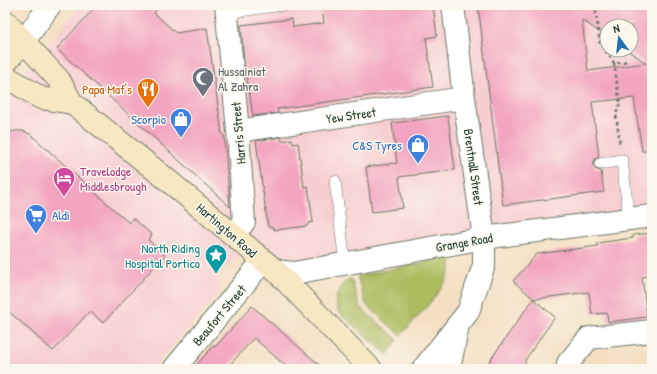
<svg xmlns="http://www.w3.org/2000/svg" width="657" height="374" font-family="'Patrick Hand',sans-serif">
<style>
.built{fill:#f7cfd2;fill-rule:evenodd}
.green{fill:#acbc5f;stroke:#667c4a}
.building{fill:#f3a4c0;fill-rule:evenodd}
.lines{fill:none;stroke-linecap:round;stroke-linejoin:round}
.service-casing{stroke:#6a7666;stroke-width:12}
.minor-casing{stroke:#6a7666;stroke-width:24}
.tertiary-casing{stroke:#6a7666;stroke-width:24}
.secondary-casing{stroke:#6a7666;stroke-width:24}
.path{stroke:#6a7666;stroke-width:2.5;stroke-dasharray:3 3;stroke-linecap:butt}
.service{stroke:#fff;stroke-width:11}
.minor{stroke:#fff;stroke-width:22}
.tertiary{stroke:#fff;stroke-width:22}
.secondary{stroke:#f7e8c3;stroke-width:22}
.labels{text-anchor:middle;stroke-width:3;stroke-linejoin:round;paint-order:stroke}
.worship-label{font-size:13px;fill:#5b616d;stroke:#fbf7ec;text-anchor:start}
.food-label{font-size:13px;fill:#c56008;stroke:#fbf7ec;text-anchor:end}
.street-label{font-size:13px;fill:#1f3d34;stroke:#fbf7ec}
.shop-label{font-size:13px;fill:#366cbe;stroke:#fbf7ec;text-anchor:end}
.hotel-label{font-size:13px;fill:#b23c85;stroke:#fbf7ec;text-anchor:start}
.culture-label{font-size:13px;fill:#0d838f;stroke:#fbf7ec;text-anchor:end}
</style>
<rect width="100%" height="100%" fill="#fbf7ec"/>
<filter id="ink" filterUnits="userSpaceOnUse"><feTurbulence type="fractalNoise" baseFrequency=".025" numOctaves="2"/><feDisplacementMap in="SourceGraphic" scale="8" xChannelSelector="R" yChannelSelector="G"/><feConvolveMatrix kernelMatrix="1 2 1 2 8 2 1 2 1" color-interpolation-filters="sRGB"/></filter>
<filter id="wash" filterUnits="userSpaceOnUse"><feTurbulence type="fractalNoise" baseFrequency=".012" numOctaves="4" result="noise"/><feDisplacementMap in="SourceGraphic" scale="16" xChannelSelector="R" yChannelSelector="G"/><feGaussianBlur stdDeviation="0.9" result="paint"/><feColorMatrix in="noise" values="0 0 0 0 0 0 0 0 0 0 0 0 0 0 0 0 0 1.4 0 .05"/><feComposite in="paint" operator="in"/></filter>
<g filter="url(#wash)">
<rect width="100%" height="100%" fill="#f4dfc3"/>
<!-- built -->
<path class="built" d="M82,5H652V216L294,273L260,241L230,264L217,278L220,293L152,369H5V94ZM607,26H631V50H607Z"/>
<!-- green -->
<path class="green" d="M444,257H450C460,277 413,321 401,335L366,305L357,276L423,263Z
M351,278L360,307L398,340L387,355L339,312C332,299 338,285 351,278Z"/>
<g id="blocks">
<!-- building -->
<path class="building" d="M97,5H161L154,13L176,33L207,28L222,134L224,135L230,207L57,49Z
M355,5H433L437,36L426,38L433,87L277,109L278,113L253,116L244,60L241,25L292,19L293,27L324,23L322,9Z
M478,5H652V151H642L634,98L592,102L599,157L595,159L593,165L595,169L601,171L604,192L503,205ZM582,20L607,37V26H631V50H627L646,63L588,71Z
M448,116L455,170L399,177L403,208L372,212L366,167L397,163L392,123Z
M15,131H23L30,134L129,223L133,218L152,235L148,240L165,255L103,323L90,311L53,351L5,308V134Z
M281,137L282,141L292,139L293,144L298,143L304,187L308,186L313,222L309,223L307,226L275,230L272,227H268L256,141Z
M652,233V275L642,277L647,317L608,322L607,313L592,314L589,292L534,299L513,281L537,254L598,246L597,243L633,238V235Z
M533,299L555,317L525,360V369H484Z
M252,306L324,369H289L254,338L226,369H193L213,346L215,347Z"/>
</g>
</g>
<g filter="url(#ink)">
<use href="#blocks" fill-opacity="0" stroke="#6a7666" stroke-width="1"/>
<g class="lines">
<!-- service casing -->
<g class="service-casing">
<path id="service" d="M227,13L282,5
M600,164L622,160L629,219
M335,181L345,264"/>
</g>
<!-- minor casing -->
<g class="minor-casing">
<path id="minor" d="M226,5L238,131L244,222L234,234
M238,131L464,98
M276,271L294,273L484,238L652,216
M174,369L263,261
M423,369L468,312L484,265V238L464,98L453,5
M449,369L457,330
M568,369V363L589,338L652,331"/>
</g>
<!-- tertiary casing -->
<g class="tertiary-casing">
<path id="tertiary" d="M24,41L50,5"/>
</g>
<!-- secondary casing -->
<g class="secondary-casing">
<path id="secondary" d="M5,21L59,80L72,103L170,182L276,271L371,369
M5,63L24,41
M5,76L41,98L72,103"/>
</g>
<!-- path -->
<path class="path" d="M595,5L600,43L614,63L629,61
M614,63L620,104L616,114L620,145"/>
<!-- service -->
<use href="#service" class="service"/>
<!-- minor -->
<use href="#minor" class="minor"/>
<!-- tertiary -->
<use href="#tertiary" class="tertiary"/>
<!-- secondary -->
<use href="#secondary" class="secondary"/>
</g>
</g>
<!-- icons -->
<defs>
<g id="mosque-pin" transform="scale(1.15)"><path d="M0 17L-7.5 6A9.5 9.5 0 1 1 7.5 6Z" fill="#6b7280" stroke="#fbf7ec"/><path d="M3.5-4.9A6 6 0 1 0 3.5 4.9A5 5 0 1 1 3.5-4.9Z" fill="#fff"/></g>
<g id="restaurant-pin" transform="scale(1.15)"><path d="M0 17L-7.5 6A9.5 9.5 0 1 1 7.5 6Z" fill="#e8710a" stroke="#fbf7ec"/><path d="M-5-6h1v4h1v-4h1v4h1v-4h1v5L-1.5 .5V6h-2V.5L-5-1ZM5-6V6H3V1.5H1.5Q1.5-4 5-6Z" fill="#fff"/></g>
<g id="shop-pin" transform="scale(1.15)"><path d="M0 17L-7.5 6A9.5 9.5 0 1 1 7.5 6Z" fill="#3f7fe0" stroke="#fbf7ec"/><path d="M-5-2.5h2.3a2.7 3.5 0 0 1 5.4 0H5L5.5 6h-11ZM-1.5-2.5h3a1.5 2.3 0 0 0-3 0Z" fill="#fff"/></g>
<g id="hotel-pin" transform="scale(1.15)"><path d="M0 17L-7.5 6A9.5 9.5 0 1 1 7.5 6Z" fill="#d1479c" stroke="#fbf7ec"/><path d="M-6-4.5h1.5V1H6V5H4.5V3h-9V5H-6ZM-4 0a1.8 1.8 0 1 1 3.6 0ZM.5 0V-2.5h3Q6-2.5 6 0Z" fill="#fff"/></g>
<g id="supermarket-pin" transform="scale(1.15)"><path d="M0 17L-7.5 6A9.5 9.5 0 1 1 7.5 6Z" fill="#3f7fe0" stroke="#fbf7ec"/><path d="M-6-5.5h2.5l.6 2H6L4.5 2H-2.5L-4.4-4H-6ZM-1.5 3.2a1.3 1.3 0 1 0 .1 0ZM3 3.2a1.3 1.3 0 1 0 .1 0Z" fill="#fff"/></g>
<g id="sight-pin" transform="scale(1.15)"><path d="M0 17L-7.5 6A9.5 9.5 0 1 1 7.5 6Z" fill="#0f9aa8" stroke="#fbf7ec"/><path d="M0-6L1.8-2.2L6-1.7L2.9 1.2L3.7 5.4L0 3.3L-3.7 5.4L-2.9 1.2L-6-1.7L-1.8-2.2Z" fill="#fff"/></g>
</defs>
<g fill-rule="evenodd">
<use href="#mosque-pin" x="203" y="78"/>
<use href="#restaurant-pin" x="148" y="89"/>
<use href="#shop-pin" x="181" y="119"/>
<use href="#shop-pin" x="418" y="145"/>
<use href="#hotel-pin" x="64" y="178"/>
<use href="#supermarket-pin" x="36" y="215"/>
<use href="#sight-pin" x="216" y="255"/>
</g>
<g class="labels">
<!-- worship labels -->
<g class="worship-label">
<text x="218" y="76">Hussainiat<tspan x="218" dy="15">Al Zahra</tspan></text>
</g>
<!-- food labels -->
<g class="food-label">
<text x="132" y="94">Papa Maf's</text>
</g>
<!-- street labels -->
<g class="street-label">
<text transform="translate(351 115) rotate(-8)" y="5">Yew Street</text>
<text transform="translate(238 133) rotate(-95)" y="5">Harris Street</text>
<text transform="translate(474 167) rotate(82)" y="5">Brentnall Street</text>
<text transform="translate(227 230) rotate(41)" y="5">Hartington Road</text>
<text transform="translate(464 242) rotate(-10)" y="5">Grange Road</text>
<text transform="translate(219 315) rotate(-50)" y="5">Beaufort Street</text>
</g>
<!-- shop labels -->
<g class="shop-label">
<text x="166" y="124">Scorpio</text>
<text x="402" y="150">C&amp;S Tyres</text>
<text x="52" y="220" text-anchor="start">Aldi</text>
</g>
<!-- hotel labels -->
<g class="hotel-label">
<text x="80" y="176">Travelodge<tspan x="80" dy="15">Middlesbrough</tspan></text>
</g>
<!-- culture labels -->
<g class="culture-label">
<text x="200" y="253">North Riding<tspan x="200" dy="15">Hospital Portico</tspan></text>
</g>
</g>
<!-- margin -->
<rect width="657" height="374" fill="none" stroke="#fbf7ec" stroke-width="20"/>
<!-- north arrow -->
<g transform="translate(619 38) rotate(345)"><circle r="19" fill="#fbf7ec" stroke="#a3ada2"/>
<path d="M0-3L7 15L0 10L-7 15Z" fill="#1f6fb2"/>
<text y="-6" font-size="11" font-weight="bold" text-anchor="middle" fill="#1f3d34">N</text>
</g>
</svg>
